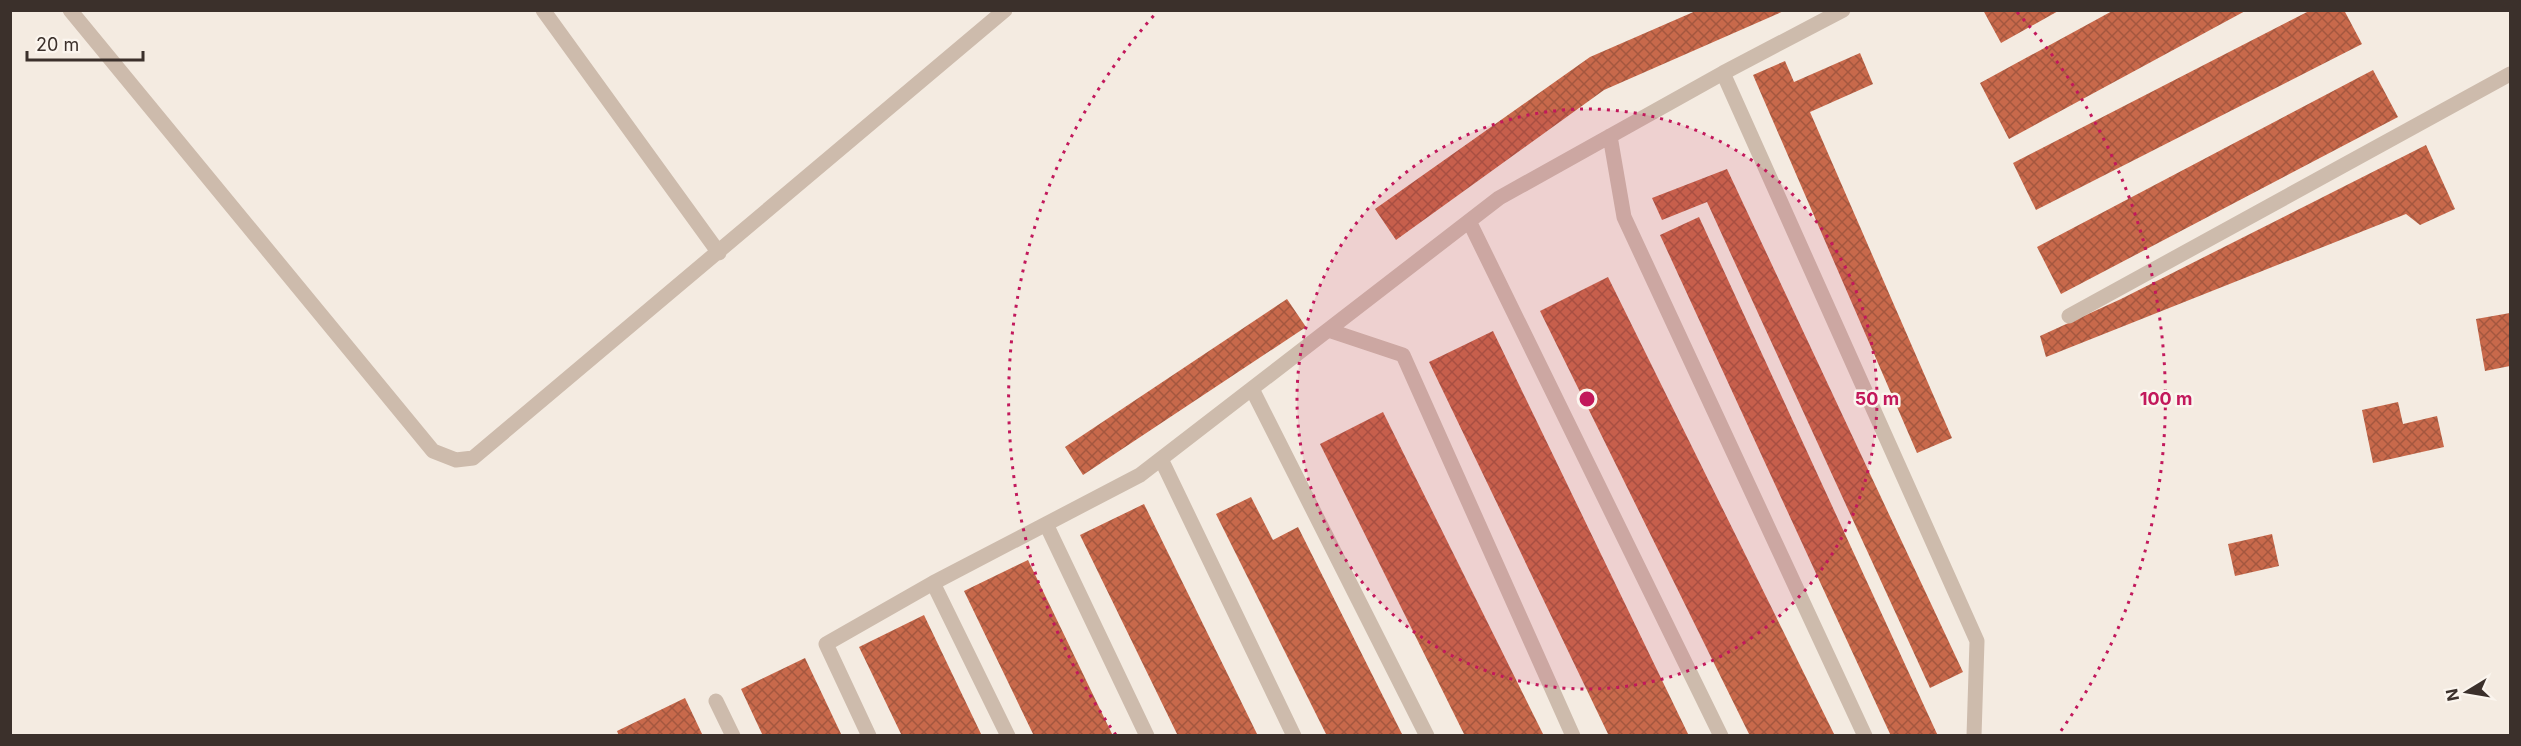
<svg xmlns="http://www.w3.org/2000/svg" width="2521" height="746" font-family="Inter,sans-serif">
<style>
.building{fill:url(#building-cross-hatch)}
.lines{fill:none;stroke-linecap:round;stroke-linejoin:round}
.lane{stroke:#cdbbac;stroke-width:15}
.ring{fill:none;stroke:#c2185b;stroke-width:3;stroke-dasharray:3 6}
.centre{fill:#c2185b;stroke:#fbf5ee;stroke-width:3}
.ring-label{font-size:18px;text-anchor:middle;font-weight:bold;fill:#c2185b;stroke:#fbf5ee;stroke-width:5;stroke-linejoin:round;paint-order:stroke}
</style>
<defs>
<pattern id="building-cross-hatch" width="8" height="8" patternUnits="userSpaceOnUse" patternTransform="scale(1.5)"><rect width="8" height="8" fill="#c8694b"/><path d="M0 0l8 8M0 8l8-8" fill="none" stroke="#a4573f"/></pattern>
</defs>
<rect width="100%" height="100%" fill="#f4ebe1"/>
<!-- building -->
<path class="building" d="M1698,10H1786L1604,90L1396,240L1375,209L1590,57Z
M1983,10H2060L2001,43Z
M2114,10H2247L2009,139L1980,83Z
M2311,10H2344L2362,44L2036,210L2013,163Z
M1860,53L1873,84L1810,112L1952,438L1917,453L1753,75L1785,61L1794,82Z
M2373,70L2398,117L2061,294L2037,247Z
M2426,145L2455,209L2420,225L2406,214L2046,357L2040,336L2121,299Z
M1727,169L1963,672L1930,688L1707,202L1662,220L1652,198Z
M1699,217L1938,736H1891L1660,235Z
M1608,277L1835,736H1750L1540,311Z
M1287,299L1306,327L1083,475L1065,447Z
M2510,313V366L2485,371L2476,319Z
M1493,331L1689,736H1609L1429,362Z
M2398,402L2403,424L2437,416L2444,447L2373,463L2362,410Z
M1383,412L1544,736H1465L1320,444Z
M1251,497L1273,540L1298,527L1403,736H1327L1216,514Z
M1144,504L1258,736H1178L1080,535Z
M2272,534L2279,566L2235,576L2228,544Z
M1028,560L1113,736H1034L964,591Z
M924,615L982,736H902L859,647Z
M805,658L842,736H763L741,689Z
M685,698L703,736H619L617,731Z"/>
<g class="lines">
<!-- lane -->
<path class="lane" d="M70,10L433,451L456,460L473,458L1005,10
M543,10L719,253
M1723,73L1843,10
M1610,136L1624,217L1865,736
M1469,221L1721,736
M2069,316L2510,74
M1328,330L1403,355L1573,736
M1252,389L1427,736
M1161,459L1294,736
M1046,524L1147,736
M933,583L1008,736
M716,701L733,736
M869,736L826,644L933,583L1140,475L1499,198L1723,73L1977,641L1974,736"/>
</g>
<!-- distance rings -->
<circle cx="1587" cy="399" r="290" fill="#c2185b" fill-opacity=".12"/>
<g class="ring">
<circle cx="1587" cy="399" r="290"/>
<path d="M1116 735A579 579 0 0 1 1157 12M2017 12A579 579 0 0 1 2058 735"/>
</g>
<circle cx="1587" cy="399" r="9" class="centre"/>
<g class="ring-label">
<text x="1877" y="405">50 m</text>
<text x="2166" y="405">100 m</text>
</g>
<!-- border -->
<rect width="2521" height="746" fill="none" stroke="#3b302b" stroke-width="24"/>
<!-- north arrow -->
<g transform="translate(2467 692) rotate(259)" stroke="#fbf5ee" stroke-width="4.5" paint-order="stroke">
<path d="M0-4.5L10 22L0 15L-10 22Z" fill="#3b302b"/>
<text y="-9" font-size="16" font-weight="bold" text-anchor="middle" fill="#3b302b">N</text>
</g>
<!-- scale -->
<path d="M27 51v9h116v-9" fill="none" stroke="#3b302b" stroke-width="3"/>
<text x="36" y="51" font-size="18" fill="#3b302b" stroke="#fbf5ee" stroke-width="4.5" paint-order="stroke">20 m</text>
</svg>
